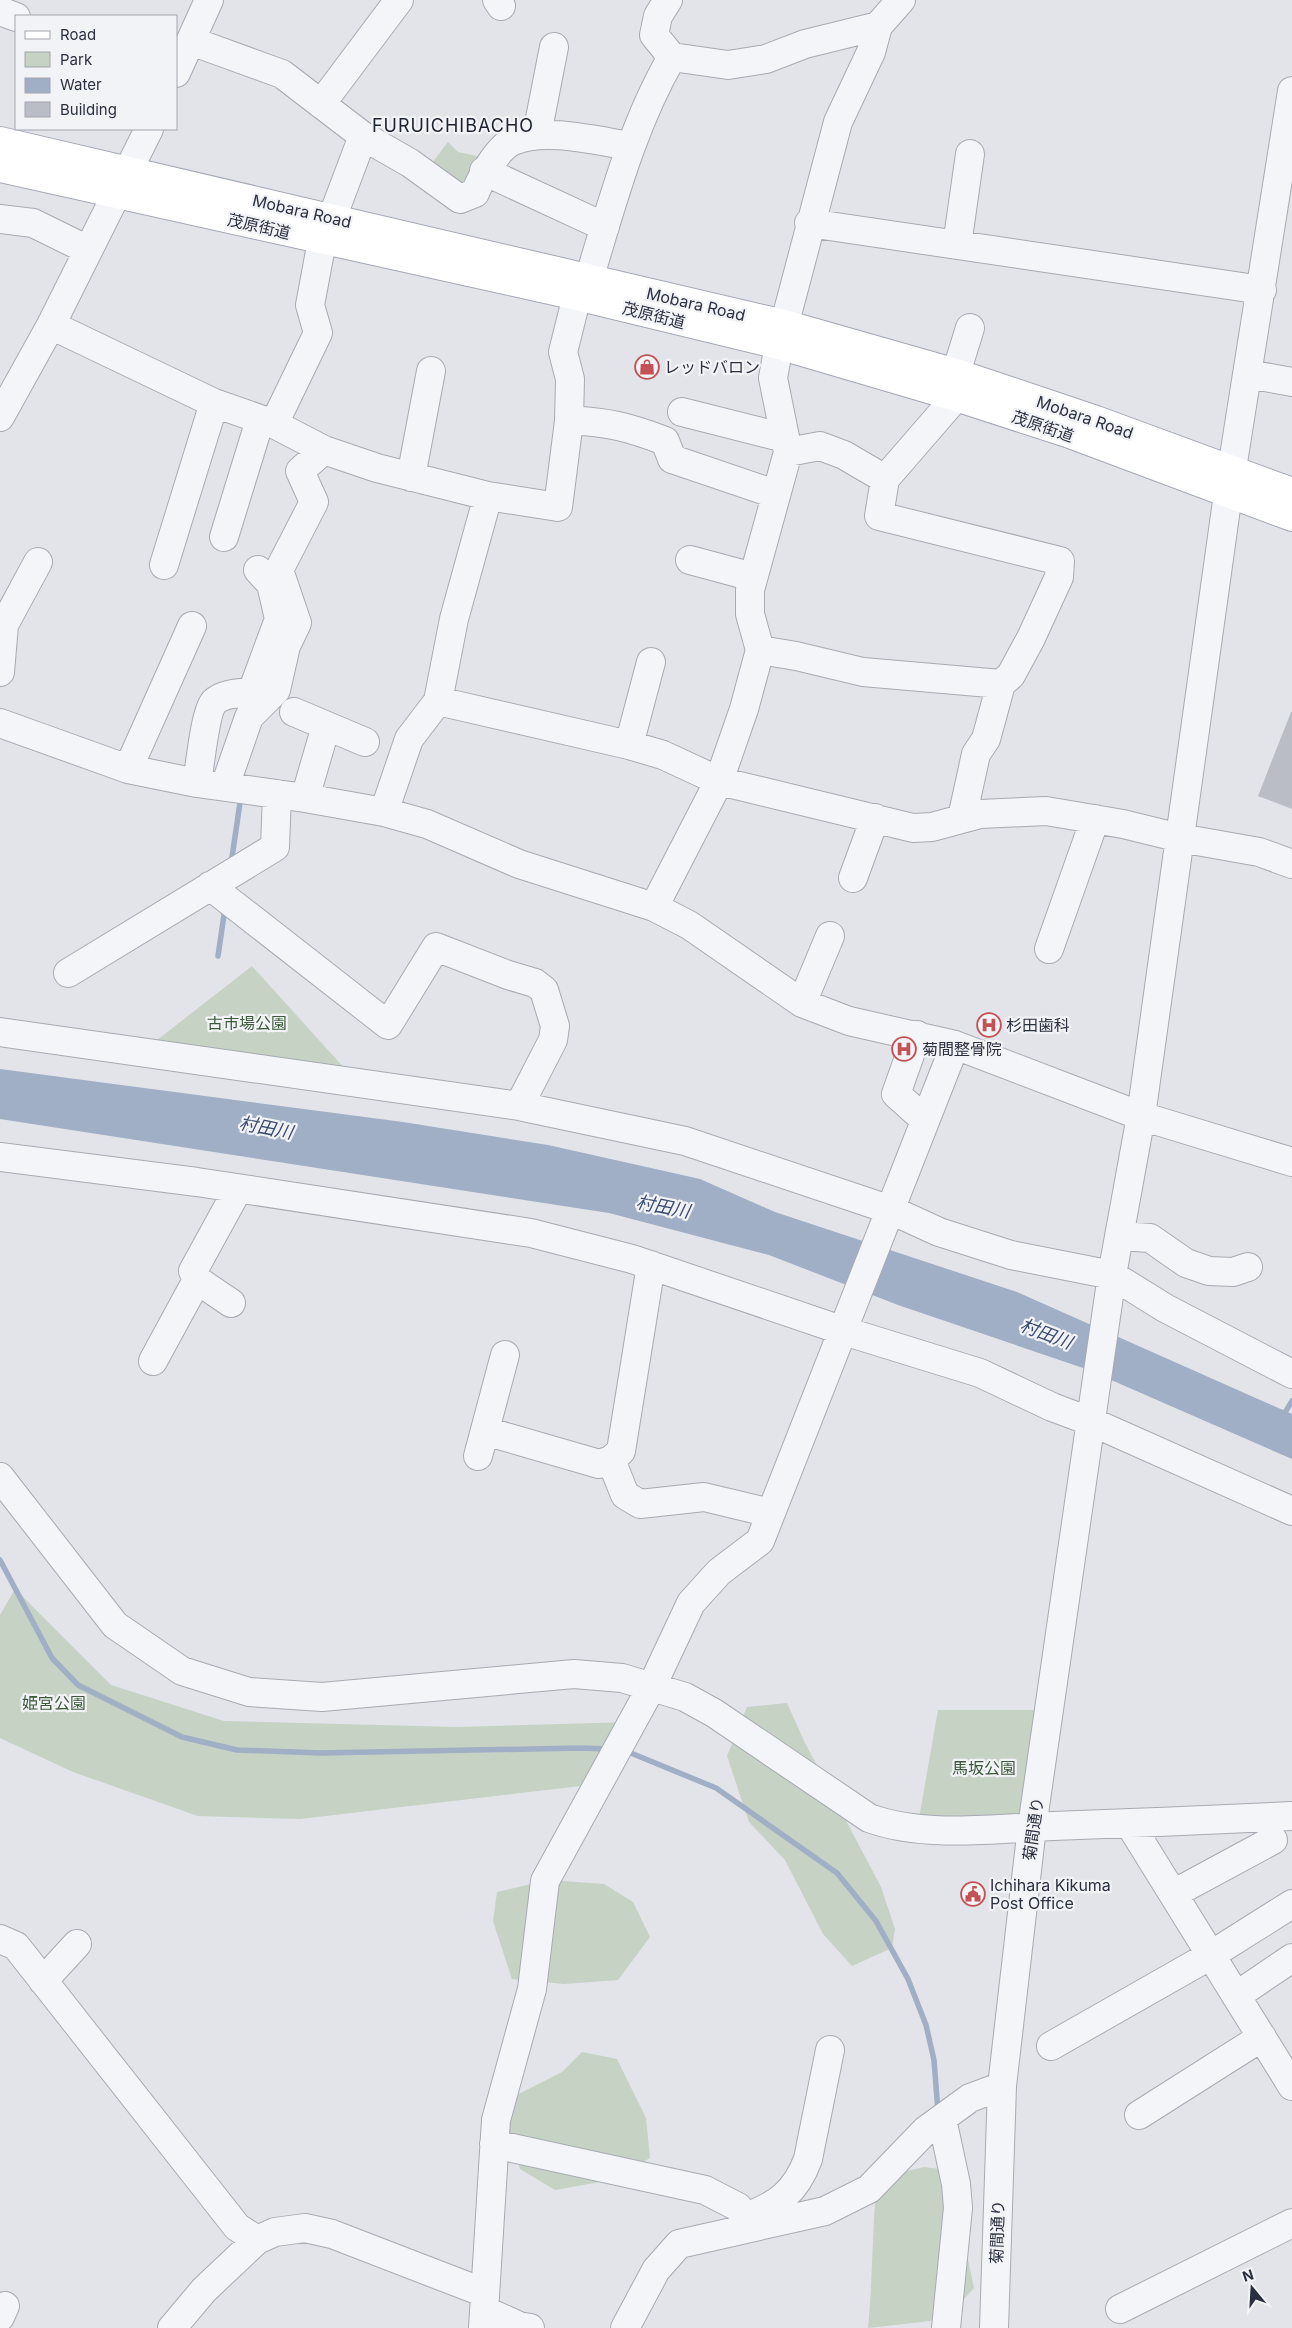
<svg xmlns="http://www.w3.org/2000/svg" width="1292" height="2328" font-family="Inter,'Noto Sans JP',sans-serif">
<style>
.green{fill:#c6d2c4}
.water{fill:#a0aec6}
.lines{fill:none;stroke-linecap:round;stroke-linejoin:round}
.stream{stroke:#a0aec6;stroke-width:5.5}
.building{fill:#babdc6}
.minor-casing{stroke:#a7aab3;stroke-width:30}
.major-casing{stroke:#a2a7b4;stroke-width:30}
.minor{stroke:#f4f5f8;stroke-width:28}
.major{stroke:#fff;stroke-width:28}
.labels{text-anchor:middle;stroke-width:4.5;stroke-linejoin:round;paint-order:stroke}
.street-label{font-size:16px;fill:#2b3040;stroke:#f2f3f7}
.poi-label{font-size:16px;fill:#2b3040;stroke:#f2f3f7;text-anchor:start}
.park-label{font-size:16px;fill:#3c5a3a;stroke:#f2f3f7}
.neighbourhood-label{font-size:18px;letter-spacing:1px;fill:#1d2231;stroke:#f2f3f7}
.water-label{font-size:18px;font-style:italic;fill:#394b71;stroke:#f2f3f7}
</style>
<rect width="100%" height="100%" fill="#e2e4e9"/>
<!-- green -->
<path class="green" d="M448,142L458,152L486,158L468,184L459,187L429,167Z
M252,966L356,1081L143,1051Z
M15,1589L111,1685L224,1721L456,1727L632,1722L598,1784L300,1819L198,1816L73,1772L0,1738V1615Z
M787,1703L805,1743L881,1887L895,1929L892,1948L852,1966L823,1934L785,1860L749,1822L727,1756L747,1707Z
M938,1710H1050L1032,1827L917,1830Z
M548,1880L604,1884L633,1902L650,1937L618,1980L564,1984L512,1979L493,1921L497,1892Z
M582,2052L617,2059L646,2118L650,2158L611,2180L555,2190L520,2169L504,2120L507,2100L562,2072Z
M924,2167L963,2172L966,2250L974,2288L950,2314L930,2321L868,2328C873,2278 872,2228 877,2178Z"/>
<!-- water -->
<path class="water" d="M0,1069L403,1122L548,1145L700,1179L775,1212L1017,1292L1292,1414V1459L1086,1369L898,1305L769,1255L609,1213L0,1119Z"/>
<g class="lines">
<!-- stream -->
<path class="stream" d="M231,864L241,796
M218,956L225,908
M1283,1416L1292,1401
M0,1560L52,1658L78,1685L182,1737L237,1750L321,1753L580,1748L609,1749
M626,1751L716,1788L837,1873L876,1921L908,1979L926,2025L934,2060L938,2112"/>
</g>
<!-- building -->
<path class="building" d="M1291,712H1292V809L1258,796Z"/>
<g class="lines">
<!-- minor casing -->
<g class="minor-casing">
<path id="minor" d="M497,0L501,6
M668,0L658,16L654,35L672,57
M0,11L16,17
M191,41L282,74L363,136L410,163L460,199L475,193C481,178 498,147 513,141C544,127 597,141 631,146
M176,73L209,0
M321,104L399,0
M537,134L554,47
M484,171L605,227
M332,218L363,136
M0,219L33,223L88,250
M809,223L1262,290
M957,245L970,154
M51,325L214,403L274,424L324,450L377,468L488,496L558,507L569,421C604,420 634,429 665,441L672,459L775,494
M956,373L970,328
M1248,374L1292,382
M956,397L885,479L879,516L1060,561L1059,577L1031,638L1011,675L1001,684L986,739L976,754L962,818
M682,412L785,438
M0,417L51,325L149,129
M569,421L570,379L563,352L577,296L589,279C612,204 632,126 672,57L728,65L766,59L805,44L878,26
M274,424L318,333L310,305L322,241
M788,452L820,446L844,455L885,479
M411,477L431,371
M224,537L260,420
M690,560L753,577
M164,565L214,403
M760,650L796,656L863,672L1001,684
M0,672L4,625L38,562
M438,701L629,745L663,755L719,781L913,828L932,827L980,814L1046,811L1123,824L1180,838L1259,852L1292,864
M294,712L365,742
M0,723L128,769L197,783L305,798L384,812L427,824L519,864L654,907L689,925L802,1003L849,1021L955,1045L1141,1116L1292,1162
M629,745L651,662
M128,769L192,626
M197,783C200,766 205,712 214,702C223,693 241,693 252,692L279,619L271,584L258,570
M225,786L249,717L276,690L286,646L297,623L279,570L314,502L300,471L324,450
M305,798L326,726
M384,812L409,739L438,701L454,619L488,496
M853,878L875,818
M210,886L388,1025L436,947L508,975L535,983L544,990L555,1026L553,1040L519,1106
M654,907L719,781L744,709L760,650L750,614V590L788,452L773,378L779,345L838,122L871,52L878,26L901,0
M1049,949L1095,819
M68,973L275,847L277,794
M802,1003L830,936
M0,1032L519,1106L685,1141L891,1210L939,1232L1011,1255L1112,1275L1165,1308L1292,1374
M917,1035L896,1094L925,1120
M0,1157L197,1182L531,1233L632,1259L844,1331L980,1373L1052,1407L1092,1422L1292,1511
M1120,1236L1150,1238L1186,1263L1209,1271L1233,1272L1248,1267
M231,1303L197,1280L193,1271L238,1189
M153,1361L197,1280
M485,1431L599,1464L611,1460L621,1451L651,1265
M478,1456L505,1355
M611,1460L625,1495L640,1504L704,1497L771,1513
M0,1477L115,1625L182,1671L249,1692L322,1697L574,1674L622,1678L685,1697L714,1713L869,1818C923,1838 995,1829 1053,1826C1133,1823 1212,1820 1292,1816
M1129,1823L1292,2086
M1173,1894L1273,1840
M0,1939L16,1946L237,2227L257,2240
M43,1981L77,1944
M1236,1996L1292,1958
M1051,2046L1211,1955L1292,1904
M1139,2115L1262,2037
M942,2119L956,2184L958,2208L946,2328
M494,2144L705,2190L738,2207L751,2227
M745,2217C777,2206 796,2192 808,2159L830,2050
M1120,2309L1292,2223
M484,2310L519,2326L530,2328
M0,2317L5,2306
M172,2328L204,2290L257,2240L275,2232L305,2228L332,2234L485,2293
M483,2328L496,2120L532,1989L545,1881L652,1686L691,1603L719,1572L760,1541L955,1045
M625,2328L656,2270L679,2244L825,2211L869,2189L926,2130L970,2098L1002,2086
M994,2328L1002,2086L1032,1827L1112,1275L1141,1116L1228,494L1292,91"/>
</g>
<!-- major casing -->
<g class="major-casing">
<path id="major" d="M0,141L784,324L956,373L1096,420L1292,492
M0,168L577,296L779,345L956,397L1067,433L1292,517"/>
</g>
<!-- minor -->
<use href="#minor" class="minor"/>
<!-- major -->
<use href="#major" class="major"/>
</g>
<!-- icons -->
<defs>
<g id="shop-ring" transform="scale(1.25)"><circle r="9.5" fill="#f2f3f7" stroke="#c35256" stroke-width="1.5"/><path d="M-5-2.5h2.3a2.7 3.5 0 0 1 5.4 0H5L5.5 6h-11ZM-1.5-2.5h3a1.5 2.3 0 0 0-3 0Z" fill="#c35256"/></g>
<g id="hospital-ring" transform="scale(1.25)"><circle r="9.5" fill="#f2f3f7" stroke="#c35256" stroke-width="1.5"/><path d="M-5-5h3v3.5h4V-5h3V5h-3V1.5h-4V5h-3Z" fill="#c35256"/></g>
<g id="civic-ring" transform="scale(1.25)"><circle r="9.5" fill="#f2f3f7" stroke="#c35256" stroke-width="1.5"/><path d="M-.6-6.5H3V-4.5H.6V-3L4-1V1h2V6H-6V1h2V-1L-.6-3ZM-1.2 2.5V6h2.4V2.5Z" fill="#c35256"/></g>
</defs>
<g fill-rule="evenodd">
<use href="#shop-ring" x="647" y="367"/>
<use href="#hospital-ring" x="989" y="1025"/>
<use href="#hospital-ring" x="904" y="1049"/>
<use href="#civic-ring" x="973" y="1894"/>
</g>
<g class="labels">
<!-- street labels -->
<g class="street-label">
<text transform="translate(302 211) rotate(13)" y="6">Mobara Road</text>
<text transform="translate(259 226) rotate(13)" y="6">茂原街道</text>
<text transform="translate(696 304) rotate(13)" y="6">Mobara Road</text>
<text transform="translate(654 315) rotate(14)" y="6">茂原街道</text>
<text transform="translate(1085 417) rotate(19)" y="6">Mobara Road</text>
<text transform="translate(1043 426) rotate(19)" y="6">茂原街道</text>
<text transform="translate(1033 1829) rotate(-82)" y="6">菊間通り</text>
<text transform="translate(997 2232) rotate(-88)" y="6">菊間通り</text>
</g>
<!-- poi labels -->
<g class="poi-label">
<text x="664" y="373">レッドバロン</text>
<text x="1006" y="1031">杉田歯科</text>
<text x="922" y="1055">菊間整骨院</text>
<text x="990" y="1891">Ichihara Kikuma<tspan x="990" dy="18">Post Office</tspan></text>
</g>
<!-- park labels -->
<g class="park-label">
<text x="247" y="1029">古市場公園</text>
<text x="54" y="1709">姫宮公園</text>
<text x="984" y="1774">馬坂公園</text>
</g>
<!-- neighbourhood labels -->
<g class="neighbourhood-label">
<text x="453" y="132">FURUICHIBACHO</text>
</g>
<!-- water labels -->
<g class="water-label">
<text transform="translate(266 1128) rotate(11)" y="6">村田川</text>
<text transform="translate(663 1207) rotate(11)" y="6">村田川</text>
<text transform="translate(1046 1334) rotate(21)" y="6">村田川</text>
</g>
</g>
<!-- legend -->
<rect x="15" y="15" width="162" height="115" fill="#f2f3f7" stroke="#a2a5ae"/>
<rect x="25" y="31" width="25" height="8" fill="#ffffff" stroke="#a2a5ae"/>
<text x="60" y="40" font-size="15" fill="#2b3040">Road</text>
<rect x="25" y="52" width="25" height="15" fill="#c6d2c4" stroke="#a2a5ae"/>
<text x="60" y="65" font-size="15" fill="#2b3040">Park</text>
<rect x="25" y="78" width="25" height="15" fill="#a0aec6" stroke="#a2a5ae"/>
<text x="60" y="90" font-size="15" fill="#2b3040">Water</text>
<rect x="25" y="102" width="25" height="15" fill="#babdc6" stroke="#a2a5ae"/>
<text x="60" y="115" font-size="15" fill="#2b3040">Building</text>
<!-- north arrow -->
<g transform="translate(1252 2288) rotate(342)" stroke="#f2f3f7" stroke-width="4" paint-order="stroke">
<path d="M0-4L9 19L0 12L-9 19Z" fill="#2b3040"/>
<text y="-8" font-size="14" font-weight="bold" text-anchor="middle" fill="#2b3040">N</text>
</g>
</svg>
